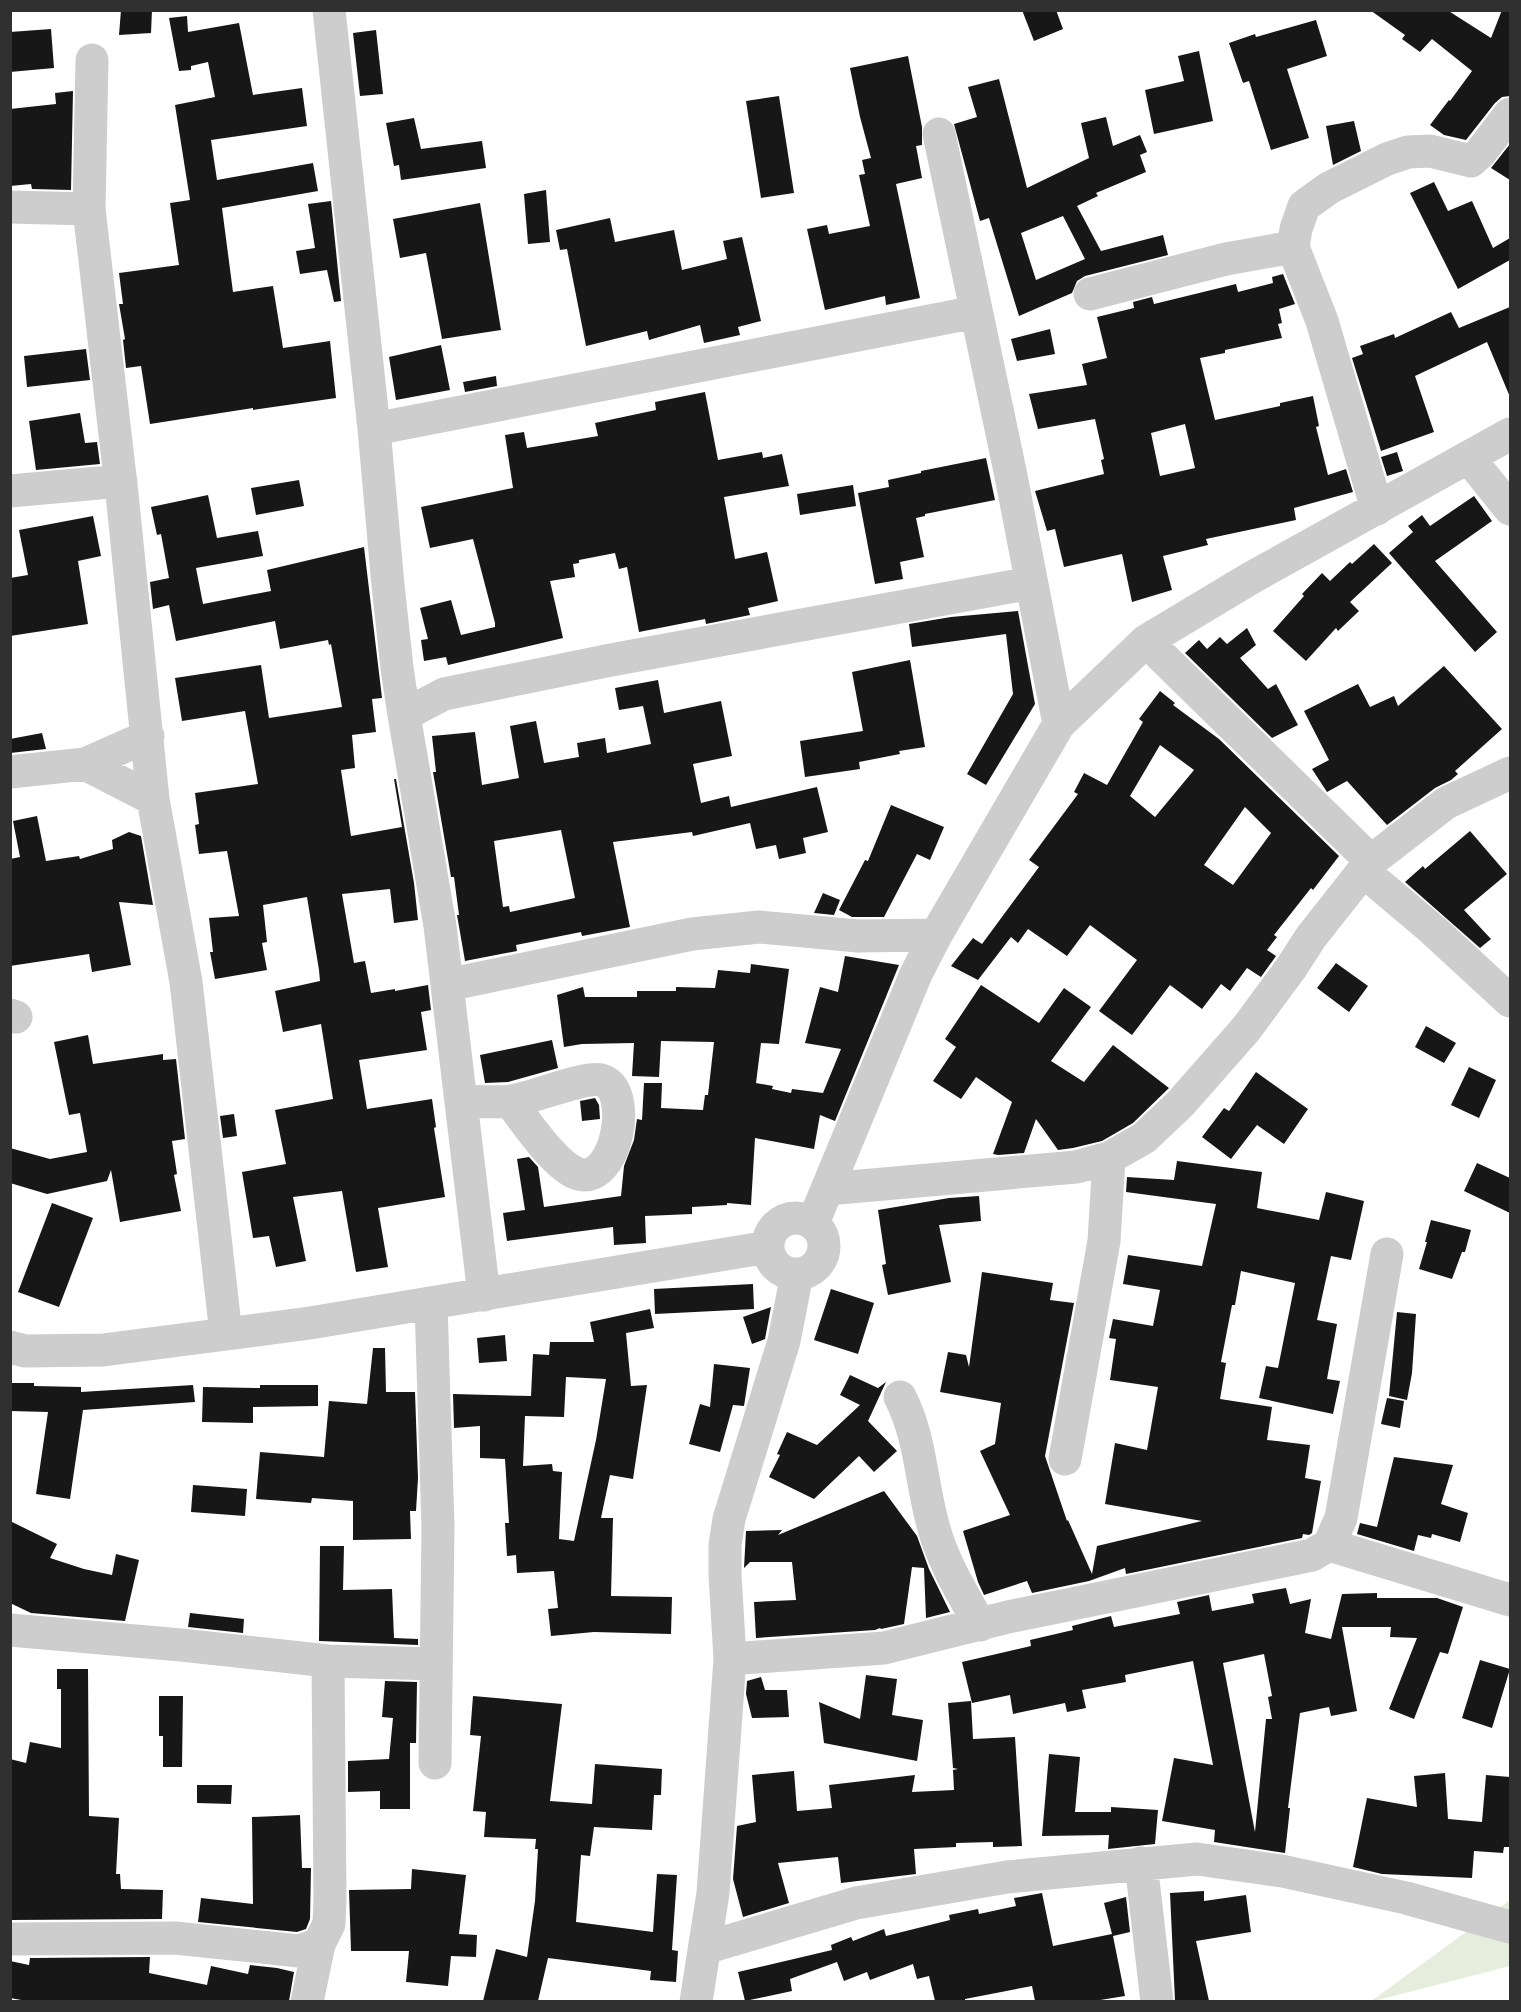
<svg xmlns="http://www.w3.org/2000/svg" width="1521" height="2012" font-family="Ubuntu,sans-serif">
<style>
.green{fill:#e7eddd}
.building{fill:#171717;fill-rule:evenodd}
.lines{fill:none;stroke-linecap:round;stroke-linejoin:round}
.minor{stroke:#cdcdcd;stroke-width:33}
</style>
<rect width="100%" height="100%" fill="#fff"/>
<!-- green -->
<path class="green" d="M1510,1900V1966L1370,2002Z"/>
<!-- building -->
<path class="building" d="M121,10H152L151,33L119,35Z
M1022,10H1056L1063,29L1034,41Z
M1370,10H1447L1491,38L1502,10H1510V96L1502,97L1495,103L1466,140L1444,135L1430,125L1449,100L1450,101L1472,71L1432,39L1420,52L1402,39L1405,35Z
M187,16L188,32L239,23L253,95L302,88L307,126L211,140L217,180L313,163L318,191L222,208L233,292L273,286L283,348L330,341L336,398L253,410V408L150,424L141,366L126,368L123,340L125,339L119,304H123L119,273L179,265L170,203L190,200L175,105L215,97L208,62L191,66V70L179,71L169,18Z
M1316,20L1327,56L1287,69L1309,138L1271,150L1249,81L1243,83L1229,43L1255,34L1256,37Z
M51,29L54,68L10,72V32Z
M376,30L383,94L360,96L353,33Z
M1199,51L1213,121L1154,134L1145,90L1184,81L1178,56Z
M908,56L922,127V145L916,146L922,178L896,184L920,298L886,305L885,296L825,310L807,229L827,225L829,234L870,226L859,175L865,174L862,160L871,158L860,117L850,68Z
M999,79L1027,188L1089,158L1081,123L1106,117L1113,146L1140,135L1147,152L1140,155L1146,172L1096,193L1098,196L1077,206L1101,251L1163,235L1168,255L1085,276L1077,281L1072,293L1019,316L989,218L980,221L954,124L977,117L968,87ZM1063,216L1085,259L1036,280L1021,233Z
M73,91L71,190L32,189L31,184L10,186V109L56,104L55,93Z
M779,96L794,193L761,198L746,101Z
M414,118L421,149L482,141L486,168L401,180L399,165L394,166L386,123Z
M1354,121L1361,151L1333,165L1326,126Z
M1510,144V180L1491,168Z
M1434,182L1448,211L1472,201L1493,248L1510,238V260L1458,289L1410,193Z
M546,190L550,242L528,244L524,194Z
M331,201L341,301L334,302L327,270L300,274L296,251L315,248L308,204Z
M480,203L501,330L442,339L426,253L400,258L393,219Z
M610,218L615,242L674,230L682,270L727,259L723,241L742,237L761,321L738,327L740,335L704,343L700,325L649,340L647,331L586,346L567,249L560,250L556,230Z
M1283,274L1295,304L1279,309L1282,323L1278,324L1282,338L1225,350V353L1200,358L1215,420L1280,406V403L1313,396L1319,426L1316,427L1328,475L1346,469L1353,492L1294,508L1296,520L1206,539L1208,545L1163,556L1172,590L1132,602L1122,554L1064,567L1055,529L1047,531L1035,491L1104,474L1101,460L1104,459L1095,419L1038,429L1029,394L1087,385L1082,364L1107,358L1097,317L1134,308L1133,302L1152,297L1154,304L1236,284L1238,292L1273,283L1272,277ZM1185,424L1195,468L1160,476L1151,433Z
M1510,307V397L1487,342L1415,376L1434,432L1381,451L1352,358L1363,354L1360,346L1394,334L1395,338L1451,312L1459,328Z
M1050,329L1055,354L1017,361L1011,339Z
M441,345L450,390L396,400L389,357Z
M86,349L90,380L27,387L24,356Z
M496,376L497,386L465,392L463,382Z
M705,392L718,460L762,452L763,458L782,454L789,486L724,497L735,559L767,552L778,601L748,608L750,615L706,624L705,619L639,632L627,567L619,569L615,553L579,560V563L573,564L575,577L550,581L563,638L448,665L446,657L424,661L421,640L428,639L420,608L451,600L461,635L495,627V623L473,539L430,548L421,507L513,488L505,435L524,432L527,448L598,436L595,423L656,410L655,402Z
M80,413L85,443L97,442L100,464L36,470L29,421Z
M1397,452L1403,471L1387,476L1381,457Z
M986,458L995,500L925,514V516L916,518L924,557L900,562L903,579L875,584L858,493L889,487L888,480L921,473V471Z
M299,480L304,506L256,515L251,488Z
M853,485L856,506L800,515L797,494Z
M208,495L217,538L258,531L263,556L196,568L203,604L271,591L267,570L364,547L382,698L372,699L376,732L352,735L355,768L341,770L351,836L402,827L394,779H396L414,883L418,920L394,923L390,889L342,894L354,963L365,961L371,993L395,989V991L428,985L431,1010L421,1012L427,1050L359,1060L367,1109L432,1099L436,1127L434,1128L445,1197L378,1208L388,1267L356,1272L342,1191L293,1197L306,1261L276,1267L269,1236L253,1238L242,1172L286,1164L275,1110L333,1099L321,1024L283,1032L275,991L320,981L319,970L307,897L263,905L267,942L262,943L267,970L215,979L210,952H213L209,918L239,916L227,851L199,854L195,825L199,824L195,793L258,784L245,711L182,721L175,678L261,665L269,718L342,707L331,644L329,645L328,640L280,649L275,621L176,641L169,605L153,609L150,582L169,578L161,534L157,535L151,507Z
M1474,496L1492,521L1435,561L1497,632L1475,652L1389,553L1413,532L1408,526L1422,515L1430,526Z
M93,516L101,556L78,561L88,624L10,636V578L28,575L19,530Z
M1374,544L1392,563L1350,602L1359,611L1338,631L1336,628L1306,661L1273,631L1304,596L1302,594L1322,573L1330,581L1350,562L1352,564Z
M1018,611L1035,704L986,785L967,774L1013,694L1006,634L912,647L909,624L951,617Z
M1247,628L1256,645L1240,658L1268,689L1276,684L1298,725L1272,738L1185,653L1199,640L1207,649L1220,637L1227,644Z
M910,660L925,747L899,751L900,754L859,762L860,769L805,777L800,741L863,731L852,672Z
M1444,666L1502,729L1455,771L1458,774L1451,780L1435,788L1387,825L1347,781L1327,792L1312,769L1329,760L1304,711L1358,684L1370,707L1394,696L1398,706Z
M658,680L664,713L721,701L732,756L693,764L701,803L729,796L731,807L817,787L828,832L803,838L806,853L779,859L776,845L756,849L750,823L693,836L692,832L613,842L630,927L582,936L581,932L516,945L517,951L465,961L457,915H459L454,877H451L433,772H436L432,736L475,732L482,785L519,778L510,726L536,721L544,763L579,757L577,743L605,738L607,753L651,744L643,706L619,710L615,688ZM561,830L575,898L510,912L509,906L503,907L494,841Z
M1160,691L1175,703L1173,705L1219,739L1339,856L1313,890L1311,888L1274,935L1277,937L1267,950L1276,956L1261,977L1247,968L1230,991L1221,984L1202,1009L1170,985L1132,1035L1099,1011L1137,960L1090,925L1067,956L1028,929L1018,943L1011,937L978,980L951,966L973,938L982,944L1039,867L1029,860L1078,794L1074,792L1084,773L1107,785L1143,722L1139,719ZM1160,745L1194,770L1155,817L1130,796ZM1245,807L1271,833L1233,885L1204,865Z
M42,733L46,749L10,753V739Z
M891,805L944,827L930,860L917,854L884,917H852L839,910L865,860L868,861Z
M37,816L46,861L79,856L80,859L113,849L112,840L129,832L141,836L153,905L119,902L131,965L92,972L89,954L10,966V859L20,857L13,821Z
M1470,831L1507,874L1464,910L1491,939L1480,948L1405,882L1423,866L1425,869Z
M823,893L840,900L834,915L814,913Z
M845,956L899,965L835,1121L820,1115L814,1149L755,1138L751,1205L727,1203V1205L692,1207V1214L645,1216L646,1243L614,1245L613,1227L507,1241L503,1213L525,1210L517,1159L529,1157L538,1167L544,1207L621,1196L624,1166L634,1140L637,1119L642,1120L644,1083H662L661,1108L703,1110L705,1095H708L714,1042L661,1041L659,1077L632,1076L634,1043L582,1044L564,1047L557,995L583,987L585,997H637V991H676V987L715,988L718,970L750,973L751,964L789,969L779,1044L761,1043L756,1083L773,1086L772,1089L791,1093L792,1089L823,1093L841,1049L805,1043L820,987L838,992Z
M1336,963L1368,986L1349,1012L1317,988Z
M981,985L1039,1023L1064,988L1091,1007L1051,1061L1084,1082L1113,1045L1169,1088L1133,1123L1102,1141L1073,1148L1058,1150L1036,1119L1024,1153L998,1155L993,1154L1012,1102L976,1077L961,1099L933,1081L956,1047L945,1039Z
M1426,1026L1456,1043L1444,1063L1415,1047Z
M88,1035L93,1064L163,1054V1060L176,1059L185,1139L172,1141L177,1174L174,1175L181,1211L120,1222L111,1170L107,1181L47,1194L10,1183V1148L50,1159L87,1152L80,1113L69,1115L54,1042Z
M552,1040L558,1068L508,1082L485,1083L480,1055Z
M1469,1067L1496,1080L1479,1118L1451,1105Z
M1256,1072L1308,1109L1284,1144L1257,1125L1231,1159L1202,1137L1224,1108L1229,1111Z
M595,1098L599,1105L600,1119L582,1121L580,1101Z
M234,1114L237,1136L223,1138L220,1116Z
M1177,1161L1262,1172L1257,1208L1319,1220L1326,1192L1364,1201L1351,1260L1331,1256L1317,1320L1337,1324L1327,1379L1340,1381L1333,1414L1259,1398L1266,1366L1278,1368L1295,1283L1241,1271L1235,1305H1232L1221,1362L1226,1363L1220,1399L1272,1407L1267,1440L1310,1445L1305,1478L1321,1481L1312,1533L1309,1535L1303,1534L1302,1538L1126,1574L1125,1568L1089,1581L1032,1593L1027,1581L984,1595L978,1582L963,1531L1010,1515L980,1451L995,1444L1001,1403L940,1392L948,1352L966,1355L969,1367L982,1272L1053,1283L1050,1300L1074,1303L1045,1456L1067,1521L1068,1520L1092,1574L1097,1546L1202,1521L1105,1504L1115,1443L1147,1450L1158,1387L1110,1380L1116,1339L1109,1338L1113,1319L1153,1326L1160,1290L1123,1284L1128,1255L1202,1266L1216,1204L1126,1192L1127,1177L1174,1180Z
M1477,1163L1510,1178V1213L1464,1191Z
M979,1196L981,1221L939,1225L951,1282L888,1295L882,1265L886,1264L878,1210L949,1198Z
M52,1203L93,1218L59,1307L18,1292Z
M1431,1220L1471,1230L1465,1252H1462L1452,1279L1419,1269L1427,1242H1425Z
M753,1284L754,1309L655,1314L654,1289Z
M831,1289L874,1303L858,1354L814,1340Z
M771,1307L765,1339L752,1344L743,1317Z
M650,1309L654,1328L626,1333L631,1386L647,1385L633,1479L610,1475L601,1518H613L611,1596L672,1597L671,1634L594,1632L551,1636L548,1609L558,1608L554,1571L517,1573L516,1555L507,1556L505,1523H509L505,1459L480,1458V1426L454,1428L453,1394L531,1396L533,1354L549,1355L550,1342H594L590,1322ZM566,1377L606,1379L596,1440L574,1541L559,1539L562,1472L553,1471L552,1464L523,1466L525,1416L564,1417Z
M1397,1312L1416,1314L1412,1373L1407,1400L1389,1396Z
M505,1335L507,1361L479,1363L477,1338Z
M373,1348H385L386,1392H415L418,1478L416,1511H410L411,1539L353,1540V1501L312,1498L311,1503L256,1499L260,1452L324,1457L329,1401L367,1404Z
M714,1364L750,1368L744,1406L733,1405L720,1452L689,1444L700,1404L710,1407Z
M850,1375L878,1388L886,1382L868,1421L897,1451L874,1472L859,1456L814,1499L769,1477L780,1455L777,1454L787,1432L817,1445L860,1405L840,1395Z
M10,1383H34V1386L81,1387V1392L193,1385L195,1402L83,1410L70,1499L36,1494L48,1412L10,1411Z
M260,1385H318V1406L253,1407V1423L202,1422L203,1387L260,1388Z
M1387,1398L1404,1401L1400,1428L1381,1424Z
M1394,1457L1453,1465L1441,1504L1468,1513L1460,1542L1432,1534L1431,1538L1418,1535L1414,1551L1357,1534L1360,1523L1377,1527Z
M193,1485L247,1489L245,1516L191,1512Z
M884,1491L917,1536L929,1569L950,1612L926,1618L924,1568L912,1567L904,1624L881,1629L880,1628L875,1630L756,1638L754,1602L796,1600L792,1562H750L744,1568L746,1531L782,1530L778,1535Z
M10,1521L57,1544L50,1558L84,1569L112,1575L116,1554L139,1560L125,1621L31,1613L10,1603Z
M320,1546H344L343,1590L392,1589L394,1638L418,1639V1645L319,1641Z
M1286,1588L1290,1604L1311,1599L1305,1633L1331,1639L1342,1594L1377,1593V1598H1437L1463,1607L1448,1654L1440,1652L1414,1719L1389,1709L1417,1638L1390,1637L1391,1627H1342L1357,1711L1331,1716L1329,1707L1300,1713L1288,1808H1290L1285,1853L1214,1842L1215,1830L1162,1821L1174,1758L1213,1765L1193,1661L1125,1675L1126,1682L1082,1690L1086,1708L1067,1712L1065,1703L1013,1714L1010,1695L972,1703L962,1662L1031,1646L1030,1640L1073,1630L1072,1626L1111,1616L1114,1627L1180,1614L1177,1602L1209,1595L1212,1611L1254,1603L1252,1594ZM1264,1654L1272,1696L1268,1697L1272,1719H1266L1255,1832L1223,1663Z
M190,1613L244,1619L243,1633L188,1627Z
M1480,1660L1510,1669L1492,1728L1462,1718Z
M57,1669H88L89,1816L119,1818L116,1874H120L121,1889L163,1890L162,1919L10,1920V1759L26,1763L30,1742L61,1748V1689H57Z
M866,1675L897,1679L892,1715L923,1720L917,1761L824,1743L819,1702L860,1719Z
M761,1677L765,1690H787L789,1717L752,1718L746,1694L747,1681Z
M385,1681L417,1682L416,1743H410V1809H380V1791L348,1792V1761L389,1759L393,1718L382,1717Z
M159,1696H183L182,1767H163V1736H159Z
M473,1696L562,1704L550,1801L592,1804L595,1764L662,1769L661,1795H654L652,1830L594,1827L590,1856L581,1855L576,1922L653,1932L657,1874L677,1875L672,1950L678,1951L676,1982L650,1980L651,1971L548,1958L538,2001H483L496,1949L527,1957L535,1901L538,1849H535L536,1839L484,1837L486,1812L473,1811L481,1736L470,1735Z
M971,1701L973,1739L1015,1737L1022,1846L993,1847V1842L956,1843V1847L914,1849L916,1874L841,1883L838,1857L778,1863L789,1903L743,1917L733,1879L737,1826L756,1822L752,1775L794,1771L797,1811L832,1808L829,1785L915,1775L912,1792L954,1790L953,1770L958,1769L953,1768L948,1703Z
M1049,1754L1080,1757L1075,1812H1111V1807L1158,1810L1155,1844L1108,1849L1109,1835L1042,1836Z
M1445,1773L1448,1819L1482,1822L1486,1775L1510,1777V1847H1504L1503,1853L1474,1851L1472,1878L1382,1874L1353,1867L1367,1798L1417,1807L1414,1776Z
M197,1785H232L231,1804L197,1803Z
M300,1815L302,1868H311L310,1919L306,1929L297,1932L198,1922L201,1898L253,1904L252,1817Z
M412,1869L466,1875L459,1934L477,1935L476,1957L451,1956L448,1986L406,1982L409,1951H351L349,1890L411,1889Z
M1204,1891V1901L1246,1895L1251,1932L1196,1941L1209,2001H1175L1170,1893Z
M1042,1893L1053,1946L1112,1934L1104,1903L1126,1897L1130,1932L1113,1936L1125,1996L1094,2001H1035L1032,1986L965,1999V2001H935L929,1976L917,1979L913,1964L870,1980L867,1972L844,1981L837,1962L790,1979L792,1991L745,2001L738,1972L832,1950L831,1945L851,1937L853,1941L884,1929L886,1936L950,1920L949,1915L978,1909L979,1914L1016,1906L1014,1898Z
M150,1957L149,1973L207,1985L211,1966L248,1974L250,1965L277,1968L294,1972L289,2001H27L10,1998V1961L29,1965L30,1958Z"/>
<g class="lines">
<!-- minor -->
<path class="minor" d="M329,10L374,429L388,585L397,668L404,715L440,926L484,1295
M939,134L1010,471L1059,724
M10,207L89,209L92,60
M89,209L122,494L153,799L186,982L226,1334
M1090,294L1226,259L1293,247
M374,429L976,312
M1468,457L1510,509
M10,491L121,481
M1377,509L1322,321L1293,247L1296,229L1304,206L1329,188L1387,159L1408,152L1430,151L1471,161L1480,153L1510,114
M1146,641L1371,861
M404,715L444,694L611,660L1031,583
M85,764L153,799
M10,772L85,764L148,736
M1363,871L1433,930L1510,1001
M447,985L692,934L759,927L858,936L936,935
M10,1015L16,1017
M461,1101C477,1101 495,1103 511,1101C532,1098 585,1076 601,1080C635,1089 616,1186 578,1174C555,1166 525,1121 510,1101
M827,1189L1076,1167L1109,1158L1144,1138L1180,1104L1246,1029L1291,968L1311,937L1371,861L1446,803L1510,773
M768 1246a28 28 0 1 1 56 0a28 28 0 1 1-56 0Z
M813,1223L916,974L936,935L1059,724L1146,641L1251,578L1510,434
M431,1303L438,1527L435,1763
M10,1347L25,1351L103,1350L310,1323L768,1247
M900,1397C920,1435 921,1480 932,1521C941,1559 961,1591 980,1625
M1065,1459L1104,1241L1109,1158
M1329,1545L1510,1600
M10,1630L181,1645L328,1661L435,1664
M730,1659L884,1648L1008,1617L1312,1555L1329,1545L1341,1518L1387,1254
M1141,1863L1157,2002
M10,1939L175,1938L299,1951L319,1944L329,1924L330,1900L328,1661
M705,1948L856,1903L1007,1877L1197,1859L1282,1871L1406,1898L1510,1927
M307,2002L319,1944
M696,2002L713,1893L730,1659L725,1575V1545L729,1519L784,1341L797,1274"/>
</g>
<!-- border -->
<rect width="1521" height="2012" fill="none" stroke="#303030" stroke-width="24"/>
</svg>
